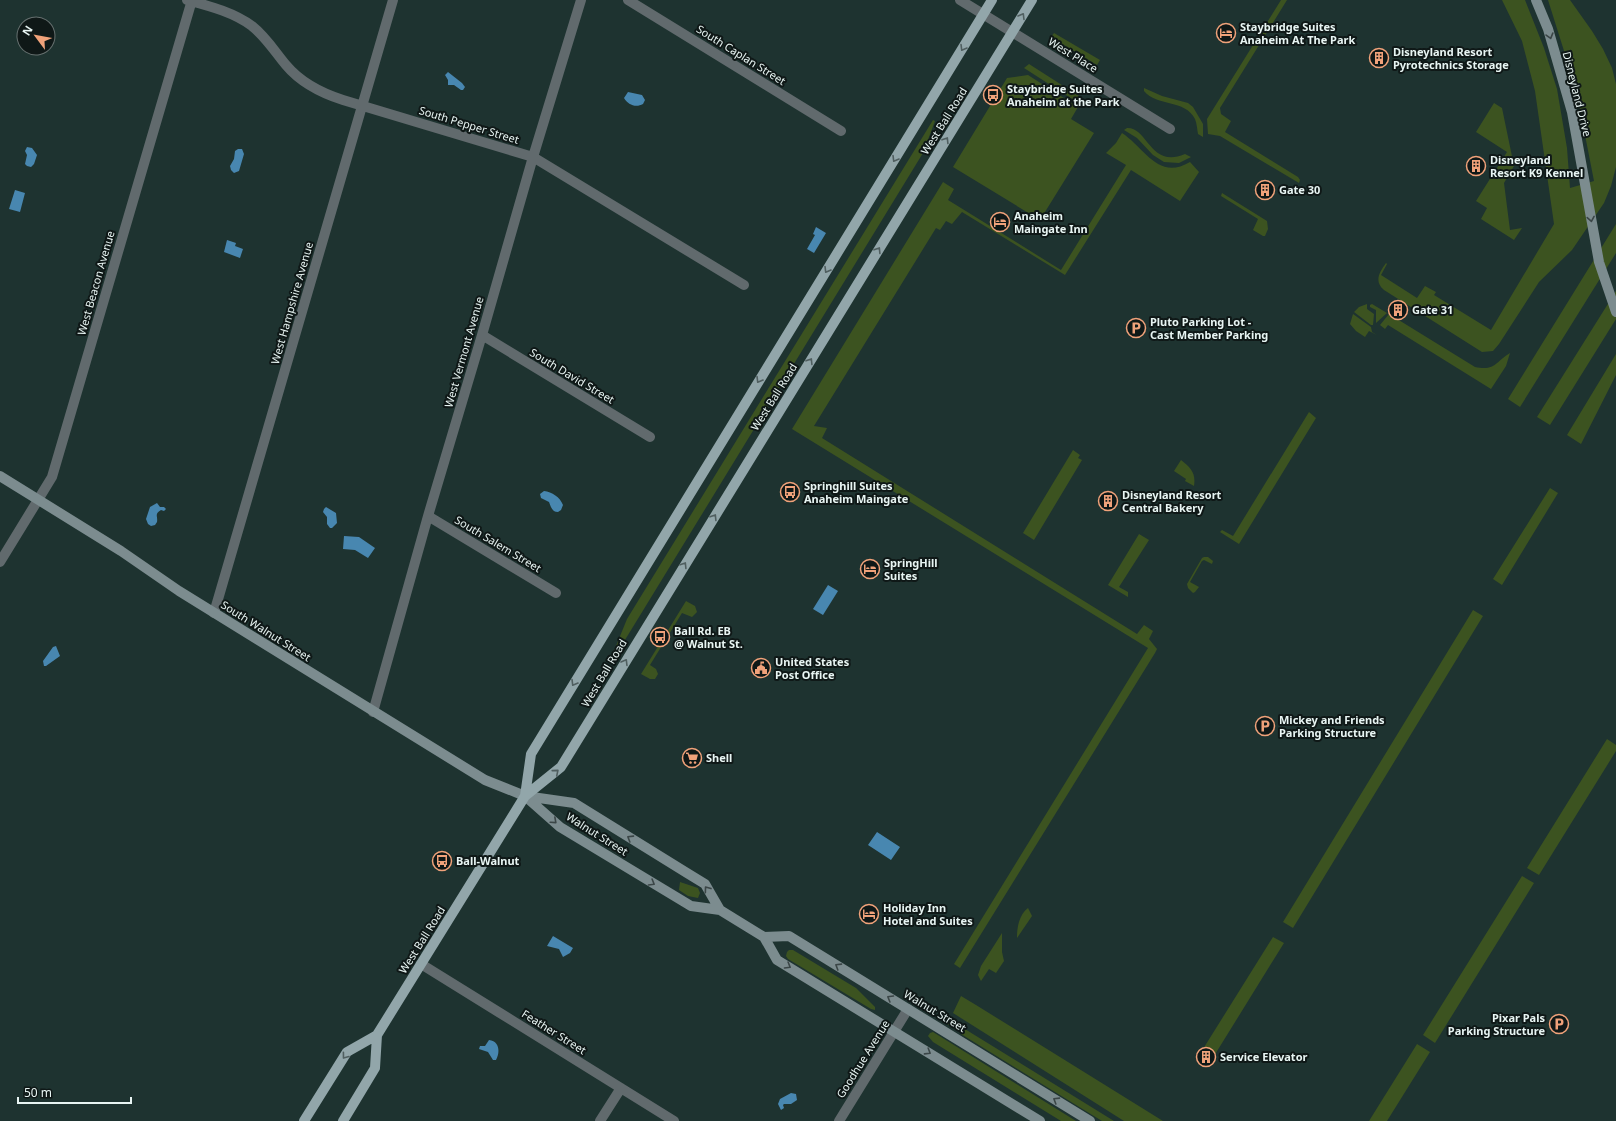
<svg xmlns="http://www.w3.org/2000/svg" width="1616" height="1121" font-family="'Noto Sans',sans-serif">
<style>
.green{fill:#3c5320}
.water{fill:#4887b0}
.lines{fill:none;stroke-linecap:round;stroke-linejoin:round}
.street{stroke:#616a6d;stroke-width:10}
.secondary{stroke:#7c8c8f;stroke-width:10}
.primary{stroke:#92a6aa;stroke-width:10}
.oneway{stroke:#505f60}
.oneway2{stroke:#3b4647}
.labels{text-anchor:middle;stroke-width:4;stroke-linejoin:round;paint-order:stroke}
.poi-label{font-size:11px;font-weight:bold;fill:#e8f5f3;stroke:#0f1817;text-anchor:start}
.street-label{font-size:11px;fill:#e8f5f3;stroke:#0f1817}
</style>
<rect width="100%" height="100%" fill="#1e3330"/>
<!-- green -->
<path class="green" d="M1281,0H1287L1220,108L1221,114L1231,121L1225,132L1298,177L1300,180L1299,183L1220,136L1208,134L1207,119Z
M1502,0H1525L1544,48L1557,89L1567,148L1570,188L1594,181L1576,89L1548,0H1570L1592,31L1603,49L1612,68L1616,84V167L1611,186L1604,203L1572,250L1539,282L1499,344L1493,351L1482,352L1384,290C1374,281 1379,273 1386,263L1387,264L1381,275L1417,298L1425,286L1436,292L1434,295L1491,330L1554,224L1535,91L1522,41Z
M1054,33L1100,60L1097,65L1051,37Z
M1029,64L1079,96L1081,100L1080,104L1024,68Z
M1028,75L1078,107L1071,119L1094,133L1040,220L953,167L1007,78Z
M1144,88L1162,96L1188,103L1193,107L1203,124V137L1198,134C1197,129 1197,124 1195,119C1185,99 1157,107 1144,91Z
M1494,103L1502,108L1514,166L1504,183L1510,230L1522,228L1514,240L1481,219L1487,208L1476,201L1507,152L1476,132Z
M933,120L935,121L923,153L617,653L614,651L627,619Z
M1127,128C1148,127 1150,169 1185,154L1191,157L1179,163L1164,162L1153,155L1137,138L1124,130Z
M1122,133C1145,148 1158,181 1190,162L1199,172L1180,201L1131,170L1065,275L962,212L952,224L946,221L940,230L936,228L814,426L827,428L822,438L1137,634L1144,625L1153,631L1149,639L1157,649L1155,653L960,968L954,964L1148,648L792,429L943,182L954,189L948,200L1061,270L1126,165L1106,153L1116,143Z
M1222,193L1267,221L1268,229L1265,236H1263L1253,230L1258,219L1221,196Z
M1616,224V253L1520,407L1508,399Z
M1616,291V319L1550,425L1537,417Z
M1367,304V309L1374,314L1373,325H1371L1354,312L1359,307Z
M1372,304L1387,313L1376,323V310L1370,307V305Z
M1353,314L1371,327L1372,332L1377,335L1369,331L1365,337L1356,331L1350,324Z
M1389,314L1475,367C1496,371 1495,362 1510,353L1506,366L1491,389L1388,325L1385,329L1380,325Z
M1616,354V375L1581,444L1567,435Z
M1309,412L1316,418L1239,544L1220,532L1222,530L1233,536Z
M1073,450L1080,455L1078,458L1082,460L1034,540L1023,533Z
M1181,460C1191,468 1196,473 1194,486L1185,481L1186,479L1174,471Z
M1550,488L1558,493L1502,585L1493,579Z
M1139,534L1149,540L1119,587L1128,592V597L1108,585Z
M1204,557H1208L1213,561L1212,564L1204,560L1202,561L1190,582L1199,587L1195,592L1193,593L1188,588L1187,584L1202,558Z
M686,601L695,606L697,612L692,617L682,613L650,665L656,669L658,674L655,679H650L641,674Z
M1473,610L1483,616L1293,928L1283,922Z
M1607,739L1616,745V751L1539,875L1527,868Z
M1522,876L1534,883L1435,1043L1423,1035Z
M680,882L698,888L700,893L698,898L688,896L679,890Z
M1028,908L1032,916L1017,938C1017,927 1019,915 1028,908Z
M1002,933V952L1004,961L996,973L989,969L981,981L978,975L981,966Z
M1273,937L1284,943L1214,1056L1203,1049Z
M789,950H793L856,988L875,1007V1010L871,1009L788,959L786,956L787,952Z
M961,996L976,1005L1163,1121H1124L953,1013Z
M947,1018L1114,1121H1102L961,1034L962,1029L956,1026L955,1029L947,1024Z
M933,1032L1076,1121H1061L933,1042L928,1036L930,1033Z
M1417,1044L1430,1052L1387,1121H1369Z"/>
<!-- water -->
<path class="water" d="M448,72L462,83L465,87L463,90H461L454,85H448V80L445,75Z
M628,92L642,95L645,100L643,104C636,108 628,105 624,98Z
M27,147L32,148L37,155L34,164L31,167L27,166L25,164L27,155L25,151Z
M238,149H242L244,154L239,171L234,173L231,170L230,166L234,159L235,151Z
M15,190L25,193L20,212L9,209Z
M816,227L826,233L814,253L807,249L815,235L813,234Z
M227,240L236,243L235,246L243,249L240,258L224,252Z
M544,491C552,492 560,497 563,505L561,510L558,512C552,512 551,507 549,502L541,498L540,494Z
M157,503L160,507H164L166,509L164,511L161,510C154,514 158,516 157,522L155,525L151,526L148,524L146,519L150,507Z
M326,507L336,513L337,523L332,528H330L327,524V517L323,512L324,509Z
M344,536L359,537L375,548L368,558L355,550L343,549Z
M828,585L838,591L823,615L813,609Z
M56,646L60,656L46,666H44L43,661L53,647Z
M877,832L900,847L891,860L868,845Z
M553,936L573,948L570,953L563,957L559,949L547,946Z
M489,1040C500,1041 500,1053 496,1060H493L488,1052L479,1049L480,1046H485Z
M791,1093L796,1094L797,1100L791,1104H784L783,1105L784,1108L781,1110L778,1104L780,1099Z"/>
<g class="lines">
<!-- street -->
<path class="street" d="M187,0C209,6 233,12 252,26C266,37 275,52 286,65C301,83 321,93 343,100L533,157L744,285
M628,0L841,131
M960,0L1170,129
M482,335L650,437
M428,516L556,593
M0,562L52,477L192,0
M214,613L393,0
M373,712L428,516L482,335L533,157L581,0
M421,964L674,1121
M600,1121L621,1088
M839,1121L908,1009"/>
<!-- secondary -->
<path class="secondary" d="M1536,0L1548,29L1572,112L1599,262L1616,312
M0,476L121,551L179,591L485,780L525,796L574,803L687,873L705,884L720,910L764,937L777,960L1040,1121
M525,796L560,827L691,906L720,910
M764,937L789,936L1090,1121"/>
<!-- primary -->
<path class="primary" d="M525,796L531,754L992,0
M304,1121L347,1052L377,1035
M343,1121L375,1068L377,1035L525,796L561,767L1032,0"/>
</g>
<!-- one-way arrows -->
<defs><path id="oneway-chevron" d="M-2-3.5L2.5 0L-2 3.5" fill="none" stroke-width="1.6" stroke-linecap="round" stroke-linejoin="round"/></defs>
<g class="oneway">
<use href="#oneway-chevron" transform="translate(1022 16) rotate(-59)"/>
<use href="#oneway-chevron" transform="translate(963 48) rotate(121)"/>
<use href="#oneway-chevron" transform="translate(946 140) rotate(-58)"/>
<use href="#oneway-chevron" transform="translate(895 159) rotate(121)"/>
<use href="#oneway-chevron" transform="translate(878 250) rotate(-58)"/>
<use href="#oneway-chevron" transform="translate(827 270) rotate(121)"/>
<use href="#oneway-chevron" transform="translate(810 361) rotate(-58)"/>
<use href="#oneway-chevron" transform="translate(759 380) rotate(121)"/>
<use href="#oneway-chevron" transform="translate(714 517) rotate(-58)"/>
<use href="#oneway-chevron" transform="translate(684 565) rotate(-58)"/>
<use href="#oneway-chevron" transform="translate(625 662) rotate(-59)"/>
<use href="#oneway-chevron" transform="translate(574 683) rotate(121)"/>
<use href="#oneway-chevron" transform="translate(556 772) rotate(-40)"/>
<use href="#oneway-chevron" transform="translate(345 1056) rotate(127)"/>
</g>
<g class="oneway2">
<use href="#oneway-chevron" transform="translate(1550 36) rotate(74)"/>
<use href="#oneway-chevron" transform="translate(1591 219) rotate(80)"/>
<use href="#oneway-chevron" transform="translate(554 821) rotate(42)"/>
<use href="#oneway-chevron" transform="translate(630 838) rotate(-148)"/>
<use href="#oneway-chevron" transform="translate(652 883) rotate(31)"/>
<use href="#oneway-chevron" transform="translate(707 889) rotate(-126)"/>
<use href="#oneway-chevron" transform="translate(788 966) rotate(31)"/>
<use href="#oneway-chevron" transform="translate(838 966) rotate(-148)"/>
<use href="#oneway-chevron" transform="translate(890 998) rotate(-149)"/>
<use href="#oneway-chevron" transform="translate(928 1052) rotate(32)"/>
<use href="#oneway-chevron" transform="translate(1056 1100) rotate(-148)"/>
</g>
<!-- icons -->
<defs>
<g id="hotel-ring" transform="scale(1)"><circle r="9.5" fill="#0f1817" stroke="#f0a27a" stroke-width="1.5"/><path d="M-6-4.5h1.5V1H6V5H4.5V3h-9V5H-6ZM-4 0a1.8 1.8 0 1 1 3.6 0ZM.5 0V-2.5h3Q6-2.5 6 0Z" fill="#f0a27a"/></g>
<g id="building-ring" transform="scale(1)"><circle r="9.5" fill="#0f1817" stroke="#f0a27a" stroke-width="1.5"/><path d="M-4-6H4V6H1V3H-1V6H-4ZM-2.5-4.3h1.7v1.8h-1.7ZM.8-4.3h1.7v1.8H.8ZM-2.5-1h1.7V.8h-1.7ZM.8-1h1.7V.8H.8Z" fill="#f0a27a"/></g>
<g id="bus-ring" transform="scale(1)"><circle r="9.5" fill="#0f1817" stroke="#f0a27a" stroke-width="1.5"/><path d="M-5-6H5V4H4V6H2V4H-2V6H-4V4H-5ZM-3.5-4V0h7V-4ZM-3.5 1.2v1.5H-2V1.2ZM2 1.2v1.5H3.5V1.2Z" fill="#f0a27a"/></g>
<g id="parking-ring" transform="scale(1)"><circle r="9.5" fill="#0f1817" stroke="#f0a27a" stroke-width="1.5"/><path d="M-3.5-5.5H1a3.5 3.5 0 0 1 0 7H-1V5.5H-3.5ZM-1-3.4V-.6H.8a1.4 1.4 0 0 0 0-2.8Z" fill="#f0a27a"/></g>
<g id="civic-ring" transform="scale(1)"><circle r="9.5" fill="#0f1817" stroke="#f0a27a" stroke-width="1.5"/><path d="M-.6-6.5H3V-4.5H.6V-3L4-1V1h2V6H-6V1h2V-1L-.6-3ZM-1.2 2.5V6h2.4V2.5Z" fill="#f0a27a"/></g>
<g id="supermarket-ring" transform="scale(1)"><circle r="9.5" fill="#0f1817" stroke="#f0a27a" stroke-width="1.5"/><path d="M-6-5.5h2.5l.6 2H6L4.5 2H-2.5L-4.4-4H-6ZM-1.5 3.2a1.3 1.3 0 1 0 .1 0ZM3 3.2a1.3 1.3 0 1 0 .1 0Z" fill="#f0a27a"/></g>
</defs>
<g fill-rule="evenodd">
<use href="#hotel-ring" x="1226" y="33"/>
<use href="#building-ring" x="1379" y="58"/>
<use href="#bus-ring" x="993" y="95"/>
<use href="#building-ring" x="1476" y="166"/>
<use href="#building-ring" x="1265" y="190"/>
<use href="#hotel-ring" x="1000" y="222"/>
<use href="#building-ring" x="1398" y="310"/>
<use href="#parking-ring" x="1136" y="328"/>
<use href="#bus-ring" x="790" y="492"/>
<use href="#building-ring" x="1108" y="501"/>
<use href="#hotel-ring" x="870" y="569"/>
<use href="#bus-ring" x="660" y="637"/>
<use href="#civic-ring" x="761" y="668"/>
<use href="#parking-ring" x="1265" y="726"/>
<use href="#supermarket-ring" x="692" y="758"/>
<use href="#bus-ring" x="442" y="861"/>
<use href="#hotel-ring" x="869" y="914"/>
<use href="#parking-ring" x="1559" y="1024"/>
<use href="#building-ring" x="1206" y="1057"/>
</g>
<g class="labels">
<!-- poi labels -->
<g class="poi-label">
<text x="1240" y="31">Staybridge Suites<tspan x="1240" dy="13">Anaheim At The Park</tspan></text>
<text x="1393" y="56">Disneyland Resort<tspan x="1393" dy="13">Pyrotechnics Storage</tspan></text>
<text x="1007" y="93">Staybridge Suites<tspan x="1007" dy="13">Anaheim at the Park</tspan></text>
<text x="1490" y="164">Disneyland<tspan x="1490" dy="13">Resort K9 Kennel</tspan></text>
<text x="1279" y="194">Gate 30</text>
<text x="1014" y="220">Anaheim<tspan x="1014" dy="13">Maingate Inn</tspan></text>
<text x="1412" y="314">Gate 31</text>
<text x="1150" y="326">Pluto Parking Lot -<tspan x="1150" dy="13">Cast Member Parking</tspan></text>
<text x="804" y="490">Springhill Suites<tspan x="804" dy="13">Anaheim Maingate</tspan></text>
<text x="1122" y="499">Disneyland Resort<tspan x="1122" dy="13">Central Bakery</tspan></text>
<text x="884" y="567">SpringHill<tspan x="884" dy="13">Suites</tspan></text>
<text x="674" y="635">Ball Rd. EB<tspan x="674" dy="13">@ Walnut St.</tspan></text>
<text x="775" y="666">United States<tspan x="775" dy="13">Post Office</tspan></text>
<text x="1279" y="724">Mickey and Friends<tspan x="1279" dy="13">Parking Structure</tspan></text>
<text x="706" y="762">Shell</text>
<text x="456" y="865">Ball-Walnut</text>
<text x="883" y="912">Holiday Inn<tspan x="883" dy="13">Hotel and Suites</tspan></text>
<text x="1545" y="1022" text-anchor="end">Pixar Pals<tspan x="1545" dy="13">Parking Structure</tspan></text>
<text x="1220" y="1061">Service Elevator</text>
</g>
<!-- street labels -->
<g class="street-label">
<text transform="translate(741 55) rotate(32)" y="4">South Caplan Street</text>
<text transform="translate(1073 55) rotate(32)" y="4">West Place</text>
<text transform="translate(1577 94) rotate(76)" y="4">Disneyland Drive</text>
<text transform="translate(944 121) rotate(-58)" y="4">West Ball Road</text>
<text transform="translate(469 125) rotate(17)" y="4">South Pepper Street</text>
<text transform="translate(96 283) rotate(-74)" y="4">West Beacon Avenue</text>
<text transform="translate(292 303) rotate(-74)" y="4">West Hampshire Avenue</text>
<text transform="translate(464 352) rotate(-74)" y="4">West Vermont Avenue</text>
<text transform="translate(572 376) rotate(31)" y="4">South David Street</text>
<text transform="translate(774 397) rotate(-58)" y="4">West Ball Road</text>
<text transform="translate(498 544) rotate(31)" y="4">South Salem Street</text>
<text transform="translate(266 631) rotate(32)" y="4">South Walnut Street</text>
<text transform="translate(604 673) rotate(-59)" y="4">West Ball Road</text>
<text transform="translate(597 834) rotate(32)" y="4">Walnut Street</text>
<text transform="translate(422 940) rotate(-58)" y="4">West Ball Road</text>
<text transform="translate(935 1011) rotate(31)" y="4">Walnut Street</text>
<text transform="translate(554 1032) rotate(32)" y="4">Feather Street</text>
<text transform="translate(863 1059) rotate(-58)" y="4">Goodhue Avenue</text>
</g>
</g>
<!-- north arrow -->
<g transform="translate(36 36) rotate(302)"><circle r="19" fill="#0f1817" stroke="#66706f"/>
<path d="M0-3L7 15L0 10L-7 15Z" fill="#f0a27a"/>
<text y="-6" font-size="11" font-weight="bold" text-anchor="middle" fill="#e8f5f3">N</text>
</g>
<!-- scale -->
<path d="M18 1097v6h113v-6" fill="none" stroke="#e8f5f3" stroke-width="2"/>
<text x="24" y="1097" font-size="12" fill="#e8f5f3" stroke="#0f1817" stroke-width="3" paint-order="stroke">50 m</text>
</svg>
